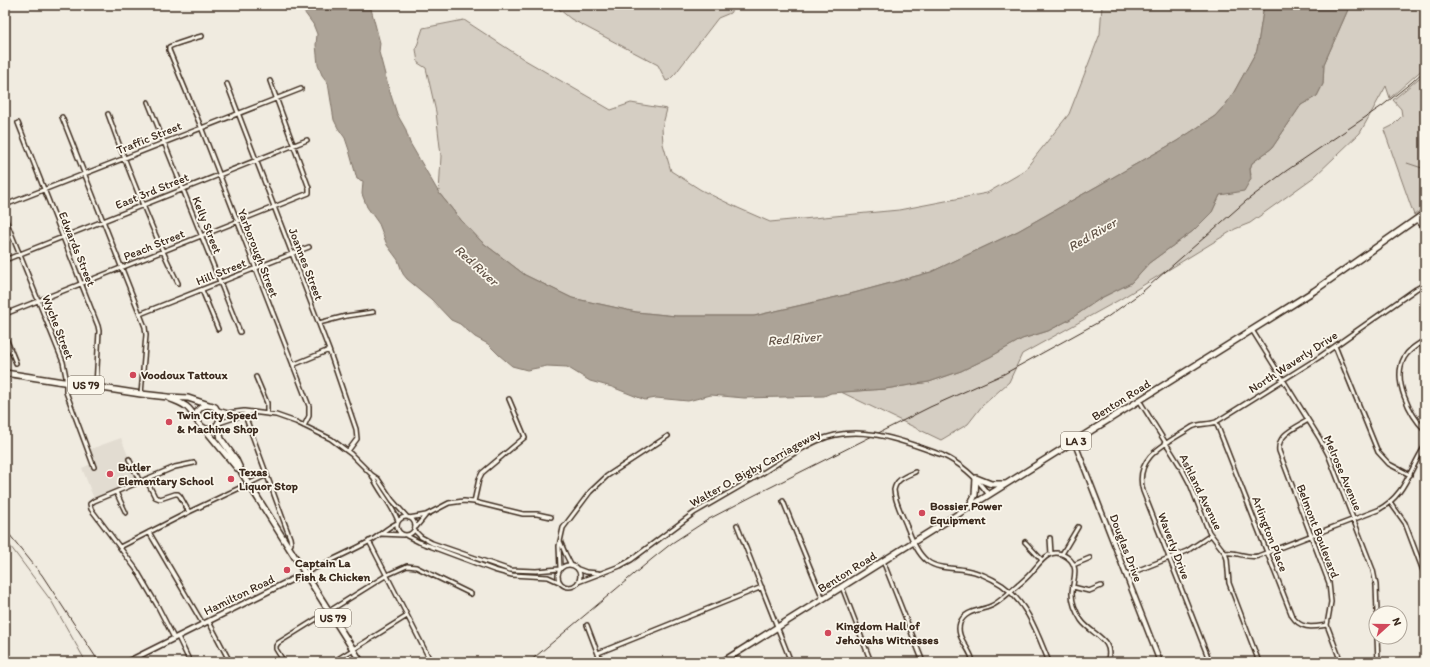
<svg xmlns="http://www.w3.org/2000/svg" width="1430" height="667" font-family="Itim,sans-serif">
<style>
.built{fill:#e2dcd1}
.green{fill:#d5cec3;stroke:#887c70}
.water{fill:#aca397;stroke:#7f7367}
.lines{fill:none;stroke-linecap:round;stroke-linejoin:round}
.stream{stroke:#7f7367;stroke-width:1}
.minor-casing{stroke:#3b2a1e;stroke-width:6}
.tertiary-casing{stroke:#3b2a1e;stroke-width:7}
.primary-casing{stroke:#3b2a1e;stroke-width:8}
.minor{stroke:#fbf7ec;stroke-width:3}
.tertiary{stroke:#fbf7ec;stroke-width:4}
.primary{stroke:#fbf7ec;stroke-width:5}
.rail{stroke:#3b2a1e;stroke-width:1}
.minor-bridge-casing{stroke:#3b2a1e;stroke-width:6;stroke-linecap:butt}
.minor-bridge{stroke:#fbf7ec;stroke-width:3}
.poi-dot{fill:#d1495b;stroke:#fbf7ec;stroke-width:1.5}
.labels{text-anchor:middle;stroke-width:3.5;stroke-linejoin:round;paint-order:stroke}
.shield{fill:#fbf7ec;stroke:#75685c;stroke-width:1}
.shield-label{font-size:11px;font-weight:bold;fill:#3b2a1e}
.street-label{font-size:12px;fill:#3b2a1e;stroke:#fbf7ec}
.poi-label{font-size:12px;font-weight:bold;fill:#3b2a1e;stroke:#fbf7ec;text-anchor:start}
.water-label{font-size:13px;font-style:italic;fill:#635448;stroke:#fbf7ec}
</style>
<rect width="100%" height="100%" fill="#f0ebe0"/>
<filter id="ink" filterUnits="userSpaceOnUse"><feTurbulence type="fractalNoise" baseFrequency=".025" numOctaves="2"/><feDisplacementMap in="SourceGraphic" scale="8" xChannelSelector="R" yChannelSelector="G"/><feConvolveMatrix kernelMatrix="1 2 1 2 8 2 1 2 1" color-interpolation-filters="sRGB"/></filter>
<g filter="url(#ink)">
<!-- built -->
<path class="built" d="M121,438L138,481L94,499L82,468L93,463L88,450Z"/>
<!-- green -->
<path class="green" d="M554,5H733L732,10L730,13L718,18L675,74L669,80L666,81L658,65L571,19Z
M1102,5H1264L1257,50L1234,92L1226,104L1215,116L1177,141L1018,231L931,272L854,293L754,316H676L636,312L572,298L525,275L482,242L461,220L439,193L441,156L436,112L426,68L418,63L416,49L423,28L464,20L525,60L611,110L631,103L667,109L662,128L663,144L671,171L701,190L738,208L770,222L899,210L987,193L1023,172L1069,114L1100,34Z
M1350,5H1425V67L1390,98L1386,86L1360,133L1314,177L1250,223L1235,229L1119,300L1022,354L1009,382L982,406L968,424L941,440L841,392L885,389L929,382L961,371L990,357L1022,339L1048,331L1069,320L1101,298L1131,283L1149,263L1193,231L1212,212L1220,195L1251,175L1250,169L1252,163L1272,148L1301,105L1317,96L1323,84L1324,64Z
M1425,73V207L1414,215L1384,130L1392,126L1402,116L1401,109L1393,100Z"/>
<!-- water -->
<path class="water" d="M299,5H370L380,43L379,52L388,86L397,114L405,128L410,143L439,193L461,220L482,242L525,275L572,298L636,312L676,316H754L854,293L931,272L1018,231L1177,141L1215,116L1226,104L1234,92L1257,50L1264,5H1350L1324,64L1323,84L1317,96L1301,105L1272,148L1252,163L1250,169L1251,179L1244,191L1220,195L1212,212L1193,231L1149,263L1131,283L1101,298L1069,320L1048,331L1022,339L990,357L961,371L929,382L885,389L831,393L824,396L744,398L711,395L688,401L656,398L645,400L612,387L590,381L567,367L547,366L527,370L512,366L499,355L488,344L475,337L460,324L451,320L431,299L407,279L403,274L398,260L387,245L379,224L367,207L362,194L363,181L357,179L349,150L345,138L338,128L334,120L328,83L322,75L318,65L316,45L317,34L313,24Z"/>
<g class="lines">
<!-- stream -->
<path class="stream" d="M1407,163L1425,169
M5,539L52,602L86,662"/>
<!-- minor casing -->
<g class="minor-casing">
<path id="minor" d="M202,36C198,37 172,45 169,47V50L201,127L309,406V416L304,426
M227,84L329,350L356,429L357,439L348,451
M148,102L240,332
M108,114C129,172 151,229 178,283
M62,117L145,327L146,335L141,394
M18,123L98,326L99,331L96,386
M5,205L301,89
M5,218L63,362L66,377V392L94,467
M1417,219L1425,230
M5,260L307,140
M202,290L218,329
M5,314L309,193V188L270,81
M140,314L309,247
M319,323L346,316L373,312
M1252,330L1320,439L1328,454L1373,570L1376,585L1377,613
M5,336L16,363
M1425,340C1417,345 1408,350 1404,358C1392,380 1410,415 1425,430
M1335,346L1378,452L1389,464L1410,475
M293,365L329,350
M256,377L267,403V414
M1139,400L1182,469L1190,484L1209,532L1225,553L1227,559L1229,583L1259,662
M218,410L228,413L244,411L276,415L296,422L331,439L351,454L372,475L378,479L392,500L407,517
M1308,420C1296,428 1277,434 1279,451L1329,583L1331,602L1327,625L1341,662
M247,421L290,538L291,544L289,547
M1216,422L1292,616C1301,630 1313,627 1327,625
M219,423L249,413
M942,455C962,464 976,477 989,495
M129,459L140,482
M915,472C906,476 896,479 894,490C895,503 903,516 907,527C912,539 917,553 927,561C937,569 954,568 966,570C979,572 991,578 1002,585C1028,604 1037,633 1049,662
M372,475C379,492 392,504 398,521
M146,479L155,497L160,499L175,494H178L180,496L189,512
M116,492L126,513
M783,501L823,599
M474,502L479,479L482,473L525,437L509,399
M1390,502L1405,523L1425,576
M397 526a9 9 0 1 1 18 0a9 9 0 1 1-18 0Z
M409,518L426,515L449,503L464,501L474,502L523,514H537L551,517
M737,525L791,662
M416,527L425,516
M414,530L421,537L432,543L510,570L536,571L559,569
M149,532L203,624
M381,534L403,535
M407,536L419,542L494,570L512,575L548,577L559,582
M1050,538L1051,554
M369,541L431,662
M560,541L565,553L571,565
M1025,542L1041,559
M120,547L189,512L267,475
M1225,553C1236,551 1247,559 1258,556L1378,510C1406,495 1409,470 1425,446
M1062,554L1078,527
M883,561L923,662
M1073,565L1090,558
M558 576a11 11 0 1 1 22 0a11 11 0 1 1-22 0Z
M560,568L559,546L563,528L590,492L607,476L668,436
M578,569L586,572L598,573
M305,573C327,562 350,552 372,540C381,534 388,527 397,523
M1126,575L1187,551L1211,535
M578,582L620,566L631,560L694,513L751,480
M842,587L871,662
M1073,587L1089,591L1101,586
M209,622L230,662
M587,625L601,662
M178,637L190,662
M1377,637L1378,662
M174,638L157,605L136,569L91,509L90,504L94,501L175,467L194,463
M598,653L762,587
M284,662L276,649V646L278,643L387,575L407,566L416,567L471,594
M333,662L407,616
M973,662C971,648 955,638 960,623C965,610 980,611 991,606C998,603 1004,597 1010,592C1017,586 1025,580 1031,573C1040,563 1050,545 1067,557C1081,567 1072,581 1072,594C1072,603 1076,612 1081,620C1091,635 1116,639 1107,662
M1210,662L1143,491C1133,456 1168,443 1192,427C1200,423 1208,425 1216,422L1318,358L1416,289L1425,284"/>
</g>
<!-- tertiary casing -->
<g class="tertiary-casing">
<path id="tertiary" d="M1074,441L1160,662
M127,662L305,573"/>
</g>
<!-- primary casing -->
<g class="primary-casing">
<path id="primary" d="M5,373L141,394L168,397L188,398L209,405
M169,398C175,401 183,403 188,408C196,415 201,437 215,427C219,424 220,420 220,416L215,407C205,402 196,408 196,419
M218,424L221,439L236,460L242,473L361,662
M204,428L237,468
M969,507L975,495L976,478L991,484H1005
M722,662L1314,291L1425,213"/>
</g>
<!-- minor -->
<use href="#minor" class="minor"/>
<!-- tertiary -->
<use href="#tertiary" class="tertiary"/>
<!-- primary -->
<use href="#primary" class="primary"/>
<!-- rail -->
<path class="rail" d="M5,529L42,575L99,662
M529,662L652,559L672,543L709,519L755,495L930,407L1004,374L1106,318L1142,292L1246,201L1286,171L1382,106L1412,82L1425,70"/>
<!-- minor-bridge casing -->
<g class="minor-bridge-casing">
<path id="minor-bridge" d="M751,480C772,468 795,451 817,441C859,422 902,441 942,455"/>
</g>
<!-- minor-bridge -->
<use href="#minor-bridge" class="minor-bridge"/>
</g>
</g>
<!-- markers -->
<g class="poi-dot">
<circle cx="133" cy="375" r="4"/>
<circle cx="169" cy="422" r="4"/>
<circle cx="110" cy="474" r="4"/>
<circle cx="231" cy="479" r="4"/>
<circle cx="922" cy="513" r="4"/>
<circle cx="287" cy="570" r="4"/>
<circle cx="828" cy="633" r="4"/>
</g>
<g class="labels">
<!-- shield labels -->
<g class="shield">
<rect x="68" y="376" width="36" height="18" rx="3"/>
<rect x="1061" y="432" width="30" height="18" rx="3"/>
<rect x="315" y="609" width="36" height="18" rx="3"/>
</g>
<g class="shield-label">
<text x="86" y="389">US 79</text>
<text x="1076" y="445">LA 3</text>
<text x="333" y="622">US 79</text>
</g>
<!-- street labels -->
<g class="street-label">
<text transform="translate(149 138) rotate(-22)" y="4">Traffic Street</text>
<text transform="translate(152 191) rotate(-22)" y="4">East 3rd Street</text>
<text transform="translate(207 225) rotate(68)" y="4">Kelly Street</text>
<text transform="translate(154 245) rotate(-22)" y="4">Peach Street</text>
<text transform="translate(77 249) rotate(68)" y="4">Edwards Street</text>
<text transform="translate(258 253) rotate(69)" y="4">Yarborough Street</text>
<text transform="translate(306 264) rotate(69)" y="4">Joannes Street</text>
<text transform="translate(221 272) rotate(-22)" y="4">Hill Street</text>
<text transform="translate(58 327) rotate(69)" y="4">Wyche Street</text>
<text transform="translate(1293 362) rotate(-33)" y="4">North Waverly Drive</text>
<text transform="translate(1121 400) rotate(-32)" y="4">Benton Road</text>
<text transform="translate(755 468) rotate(-29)" y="4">Walter O. Bigby Carriageway</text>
<text transform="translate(1343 473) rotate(67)" y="4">Melrose Avenue</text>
<text transform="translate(1201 492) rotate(64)" y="4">Ashland Avenue</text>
<text transform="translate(1318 531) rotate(69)" y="4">Belmont Boulevard</text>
<text transform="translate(1270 534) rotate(69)" y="4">Arlington Place</text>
<text transform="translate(1174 546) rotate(69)" y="4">Waverly Drive</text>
<text transform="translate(1126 548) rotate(69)" y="4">Douglas Drive</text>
<text transform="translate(847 572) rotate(-32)" y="4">Benton Road</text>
<text transform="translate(239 595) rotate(-26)" y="4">Hamilton Road</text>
</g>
<!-- poi labels -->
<g class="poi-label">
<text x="141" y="379">Voodoux Tattoux</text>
<text x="177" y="419">Twin City Speed<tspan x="177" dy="14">&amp; Machine Shop</tspan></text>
<text x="118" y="471">Butler<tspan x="118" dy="14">Elementary School</tspan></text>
<text x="239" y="476">Texas<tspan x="239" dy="14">Liquor Stop</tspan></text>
<text x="930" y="510">Bossier Power<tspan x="930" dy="14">Equipment</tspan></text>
<text x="295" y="567">Captain La<tspan x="295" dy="14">Fish &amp; Chicken</tspan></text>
<text x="836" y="630">Kingdom Hall of<tspan x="836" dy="14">Jehovahs Witnesses</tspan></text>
</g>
<!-- water labels -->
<g class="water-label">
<text transform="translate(1092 234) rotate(-30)" y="5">Red River</text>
<text transform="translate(477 265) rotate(42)" y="5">Red River</text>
<text transform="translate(794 338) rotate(-5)" y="5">Red River</text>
</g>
</g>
<!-- margin -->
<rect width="1430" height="667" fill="none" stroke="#fbf7ec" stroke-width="20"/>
<rect x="10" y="10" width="1410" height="647" fill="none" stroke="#3b2a1e" stroke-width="1.5" filter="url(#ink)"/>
<!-- north arrow -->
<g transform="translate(1388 625) rotate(69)"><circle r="19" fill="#fbf7ec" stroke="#aea59a"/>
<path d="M0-3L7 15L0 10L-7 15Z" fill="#d1495b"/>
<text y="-6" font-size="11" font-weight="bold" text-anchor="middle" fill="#3b2a1e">N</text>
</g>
</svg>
